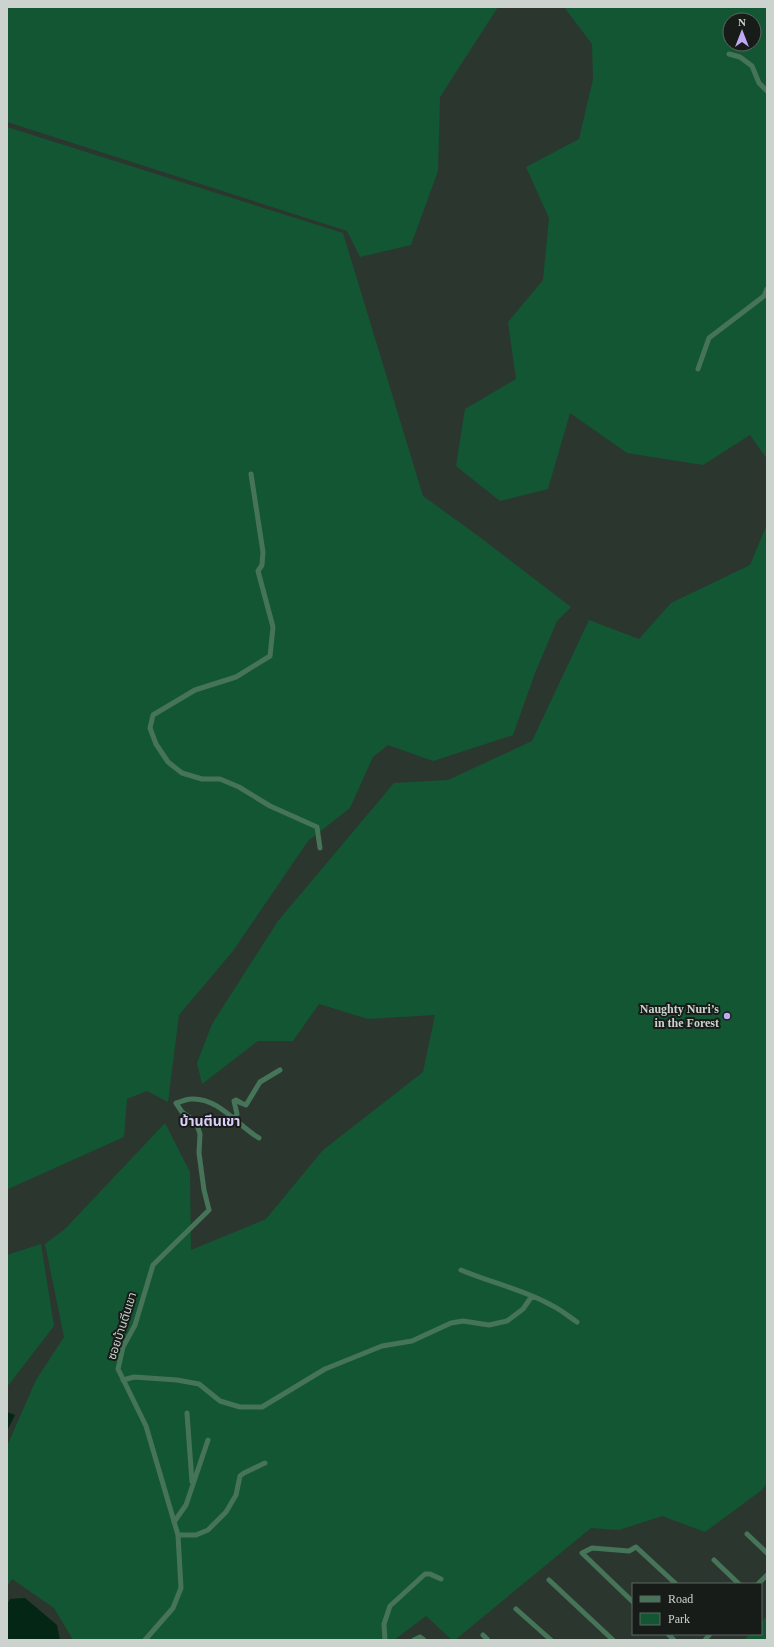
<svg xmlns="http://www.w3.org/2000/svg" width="774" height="1647" font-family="'Times New Roman','Noto Sans Thai',serif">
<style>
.green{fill:#135634;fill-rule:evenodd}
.water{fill:#032714}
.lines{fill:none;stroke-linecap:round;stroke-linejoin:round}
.street{stroke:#467458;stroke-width:5}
.poi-dot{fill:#c1a8f3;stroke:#171c19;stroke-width:1.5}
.labels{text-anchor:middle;stroke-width:4;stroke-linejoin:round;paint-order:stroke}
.poi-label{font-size:12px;font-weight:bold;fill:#ccd3ce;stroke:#171c19;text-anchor:end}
.street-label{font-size:12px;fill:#ccd3ce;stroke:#171c19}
.quarter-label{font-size:14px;font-weight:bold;fill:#dccffa;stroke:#171c19}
</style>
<rect width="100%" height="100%" fill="#2b362f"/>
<!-- green -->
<path class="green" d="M7,7H498L440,97L438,171L411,245L360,257L347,231L7,122Z
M564,7H767V459L750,435L703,465L627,453L570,413L548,489L500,501L456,466L465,409L516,379L508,322L543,280L549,218L526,167L579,139L593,79L592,44ZM730,20H754V44H730Z
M7,127L343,233L423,496L477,535L571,607L557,621L535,673L513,735L433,761L388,745L373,757L350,808L308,841L233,951L179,1015L168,1102L147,1091L127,1099L124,1137L8,1189L7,1188Z
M767,524V1483L762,1490L705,1532L662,1516L619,1530L591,1528L455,1640H452L426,1616L394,1640H73L54,1608L12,1579L7,1587V1446L36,1380L64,1337L45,1244L65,1229L165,1123L190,1172L191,1250L266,1219L323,1150L423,1072L435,1015L368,1019L319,1004L293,1041H258L202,1084L197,1063L212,1024L278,921L394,783L448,780L532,741L589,620L639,639L671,603L750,565Z
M41,1244L54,1326L7,1387V1255Z
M767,1616V1640H744L750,1634H761V1622Z"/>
<!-- water -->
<path class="water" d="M7,1412L15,1415L7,1431Z
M25,1598L57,1625L60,1640H7V1604L10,1599Z"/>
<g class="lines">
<!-- street -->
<path class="street" d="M729,54L740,57L752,66L759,83L767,91
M698,369L709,338L764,296L767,289
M251,474L263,552L262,565L258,571L273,627L270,656L236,677L195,690L153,715L150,728L156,744L168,762L182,773L202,779H220L239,787L270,806L317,827L320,848
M234,1119L237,1114L234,1101L236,1100L241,1103L246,1105L260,1082L280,1070
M461,1270C491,1283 523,1289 551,1305C560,1309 568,1316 577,1322
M123,1380L134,1377L177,1380L199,1384L220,1401L240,1407H262L325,1369L382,1346L412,1341L451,1323L463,1321L489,1325L507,1321L523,1309L532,1296
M187,1413L192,1482
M174,1522L186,1505L208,1440
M747,1534L767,1553
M178,1535H196L208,1530L226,1512L236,1495L240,1476L244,1473L265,1463
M714,1560L739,1584
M549,1580L613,1640
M758,1584L767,1575
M633,1602L582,1553L592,1548L629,1551L636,1547L676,1584
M516,1609L551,1640
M668,1634L674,1640
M483,1635L488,1640
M145,1640L173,1608L181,1588L178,1535L146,1426L118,1369L123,1347L135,1325L153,1265L209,1210L204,1190L199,1153L200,1134L196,1122L182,1112L176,1103C181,1102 186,1099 191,1099C218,1097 238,1126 259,1138
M385,1640L384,1624L390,1606L425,1574H430L441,1579
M414,1640L420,1637L424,1640
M705,1640L710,1634"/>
</g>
<!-- markers -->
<circle class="poi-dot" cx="727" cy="1016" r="4"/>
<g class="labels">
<!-- poi labels -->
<g class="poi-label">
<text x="719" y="1013">Naughty Nuri’s<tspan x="719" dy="14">in the Forest</tspan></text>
</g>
<!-- street labels -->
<g class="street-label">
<text transform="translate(122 1326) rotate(-72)" y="4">ซอยบ้านตีนเขา</text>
</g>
<!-- quarter labels -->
<g class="quarter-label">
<text x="210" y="1126">บ้านตีนเขา</text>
</g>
</g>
<!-- border -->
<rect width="774" height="1647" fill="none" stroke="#ccd3ce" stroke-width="16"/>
<!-- legend -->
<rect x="632" y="1583" width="130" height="52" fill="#171c19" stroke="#5f6561"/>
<rect x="640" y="1596" width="20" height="6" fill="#467458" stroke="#5f6561"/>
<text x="668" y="1603" font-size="12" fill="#ccd3ce">Road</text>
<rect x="640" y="1613" width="20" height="12" fill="#135634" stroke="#5f6561"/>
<text x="668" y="1623" font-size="12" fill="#ccd3ce">Park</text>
<!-- north arrow -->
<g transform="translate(742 32)"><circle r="19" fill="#171c19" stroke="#5f6561"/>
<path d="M0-3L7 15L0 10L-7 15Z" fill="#c1a8f3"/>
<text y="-6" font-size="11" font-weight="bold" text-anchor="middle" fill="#ccd3ce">N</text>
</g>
</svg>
